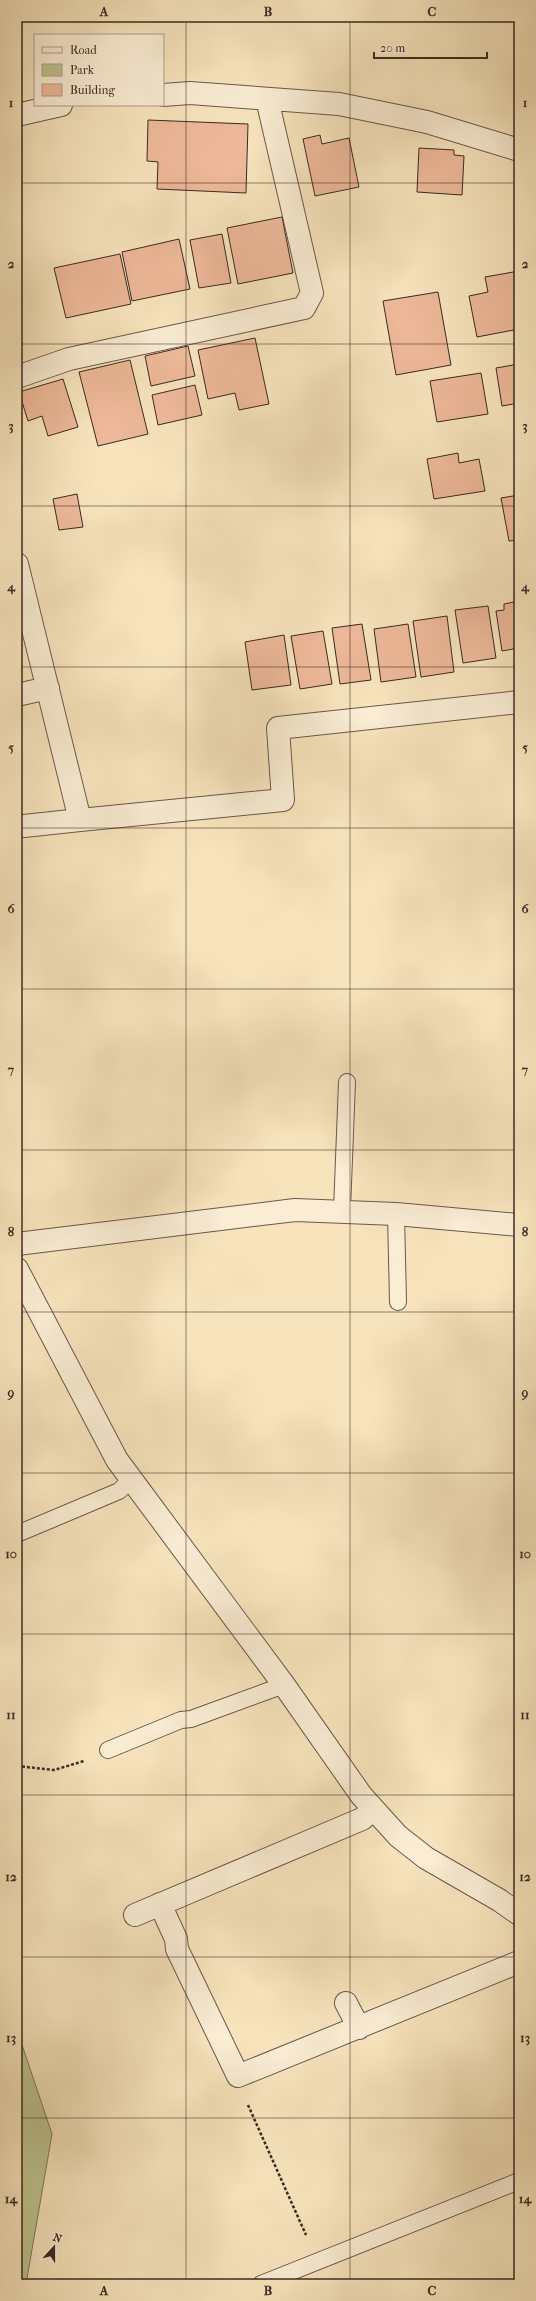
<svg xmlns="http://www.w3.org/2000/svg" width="536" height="2301" font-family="'IM FELL French Canon',serif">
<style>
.green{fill:#bdc491;stroke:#7c775a}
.building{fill:#eeb99a;stroke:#3a2a23}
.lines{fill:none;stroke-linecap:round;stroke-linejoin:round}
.service-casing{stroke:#69584a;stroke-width:18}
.minor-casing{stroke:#69584a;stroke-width:24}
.path{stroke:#3a2a23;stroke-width:2.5;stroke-dasharray:3 2;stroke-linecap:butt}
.service{stroke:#faedd4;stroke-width:16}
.minor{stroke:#faedd4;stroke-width:22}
.grid{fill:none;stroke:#3a2a23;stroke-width:1;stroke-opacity:0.55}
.neatline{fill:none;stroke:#3a2a23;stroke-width:1.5}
.grid-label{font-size:13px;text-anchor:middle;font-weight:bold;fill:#3a2a23}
</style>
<rect width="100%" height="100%" fill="#f7e4bd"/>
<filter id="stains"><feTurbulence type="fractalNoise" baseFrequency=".005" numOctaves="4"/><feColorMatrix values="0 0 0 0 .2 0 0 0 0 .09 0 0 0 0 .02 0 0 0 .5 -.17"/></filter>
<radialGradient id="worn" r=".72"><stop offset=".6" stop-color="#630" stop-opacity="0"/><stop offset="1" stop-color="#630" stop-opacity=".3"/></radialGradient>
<!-- green -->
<path class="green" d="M17,2030L52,2134L26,2284H17Z"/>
<!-- building -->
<path class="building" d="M148,120L248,124L246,193L157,189L158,162L147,161Z
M320,135L322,144L349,138L359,187L315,196L303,139Z
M419,148L454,150V155L464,156L462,195L417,192Z
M282,217L293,273L238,284L227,228Z
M222,234L231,283L199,288L190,240Z
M179,239L190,289L132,301L122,252Z
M120,254L131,304L66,318L54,268Z
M519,271V329L477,337L469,296L488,292L485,277Z
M438,292L451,365L396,375L383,301Z
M255,338L269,404L239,410L235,393L208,399L198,350Z
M188,346L195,376L151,386L145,356Z
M130,360L148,434L98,446L79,372Z
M519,364V403L502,406L496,368Z
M481,373L488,414L437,422L430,381Z
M63,379L78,427L48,436L42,416L28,421L19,392Z
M195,385L202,415L158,425L152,395Z
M458,453L459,463L479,459L485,491L434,499L427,459Z
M77,494L83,527L59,530L53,499Z
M519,495V540L509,541L501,498Z
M519,601V648L502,651L496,611L504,610V604Z
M488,606L496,658L463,663L455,610Z
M447,616L454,672L421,677L413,621Z
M362,624L371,680L340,684L332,628Z
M408,624L416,677L381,682L374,629Z
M323,631L332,684L300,689L291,636Z
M284,635L291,685L252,690L245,642Z"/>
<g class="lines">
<!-- service casing -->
<g class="service-casing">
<path id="service" d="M342,1210L347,1082
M396,1214L398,1302
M17,1534L119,1491L132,1479
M108,1750L181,1720L191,1719L284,1685
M261,2284L519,2181"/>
</g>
<!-- minor casing -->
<g class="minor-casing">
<path id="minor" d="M163,95L190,93L339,104L427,122L519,150
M17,115L61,105
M17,377L69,359L304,308L312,293L267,99
M17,564L80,820L283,800L278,728L519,702
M17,695L48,688
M24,826L80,820
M17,1244L295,1210L396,1214L519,1225
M17,1269L117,1460L284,1685L361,1795L398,1836L426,1858L499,1900L519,1914
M160,1904L176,1939L177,1949L238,2076L519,1962
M135,1915L362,1819L373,1810
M346,2003L359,2028"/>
</g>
<!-- path -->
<path class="path" d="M17,1766L54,1770L84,1761
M248,2105L306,2235"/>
<!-- service -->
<use href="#service" class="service"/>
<!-- minor -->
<use href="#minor" class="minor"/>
</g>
<!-- grid -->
<path class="grid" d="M186,17V2284M350,17V2284M17,183H519M17,344H519M17,506H519M17,667H519M17,828H519M17,989H519M17,1150H519M17,1312H519M17,1473H519M17,1634H519M17,1795H519M17,1957H519M17,2118H519"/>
<!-- margin -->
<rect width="536" height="2301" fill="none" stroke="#f7e4bd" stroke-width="44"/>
<!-- legend -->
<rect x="34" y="34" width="130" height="72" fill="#faedd4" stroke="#ad9f8d"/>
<rect x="42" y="47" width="20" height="6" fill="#faedd4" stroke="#ad9f8d"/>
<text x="70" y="54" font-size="12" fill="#3a2a23">Road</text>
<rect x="42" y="64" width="20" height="12" fill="#bdc491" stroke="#ad9f8d"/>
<text x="70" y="74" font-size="12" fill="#3a2a23">Park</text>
<rect x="42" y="84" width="20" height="12" fill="#eeb99a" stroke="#ad9f8d"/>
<text x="70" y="94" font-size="12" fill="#3a2a23">Building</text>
<!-- north arrow -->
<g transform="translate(54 2247) rotate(21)" stroke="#faedd4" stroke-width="3" paint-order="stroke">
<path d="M0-3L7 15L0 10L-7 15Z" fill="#3a2a23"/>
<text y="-6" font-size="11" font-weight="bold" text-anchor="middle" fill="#3a2a23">N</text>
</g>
<!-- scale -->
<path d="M374 52v6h113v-6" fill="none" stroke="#3a2a23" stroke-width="2"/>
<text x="380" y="52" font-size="12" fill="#3a2a23" stroke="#faedd4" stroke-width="3" paint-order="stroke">20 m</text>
<rect x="22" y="22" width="492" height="2257" class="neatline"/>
<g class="grid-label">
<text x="104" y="16">A</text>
<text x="268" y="16">B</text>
<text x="432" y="16">C</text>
<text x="11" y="107">1</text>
<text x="525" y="107">1</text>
<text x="11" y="268">2</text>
<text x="525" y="268">2</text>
<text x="11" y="430">3</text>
<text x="525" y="430">3</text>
<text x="11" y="591">4</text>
<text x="525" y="591">4</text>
<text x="11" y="752">5</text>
<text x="525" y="752">5</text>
<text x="11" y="913">6</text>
<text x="525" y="913">6</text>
<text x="11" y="1074">7</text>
<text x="525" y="1074">7</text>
<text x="11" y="1236">8</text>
<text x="525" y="1236">8</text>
<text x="11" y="1397">9</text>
<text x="525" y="1397">9</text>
<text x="11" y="1558">10</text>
<text x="525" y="1558">10</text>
<text x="11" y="1719">11</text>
<text x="525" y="1719">11</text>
<text x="11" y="1881">12</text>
<text x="525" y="1881">12</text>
<text x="11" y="2042">13</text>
<text x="525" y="2042">13</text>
<text x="11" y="2203">14</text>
<text x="525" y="2203">14</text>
<text x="104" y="2295">A</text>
<text x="268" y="2295">B</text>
<text x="432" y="2295">C</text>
</g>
<rect width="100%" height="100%" filter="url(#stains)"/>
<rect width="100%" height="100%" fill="url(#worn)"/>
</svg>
